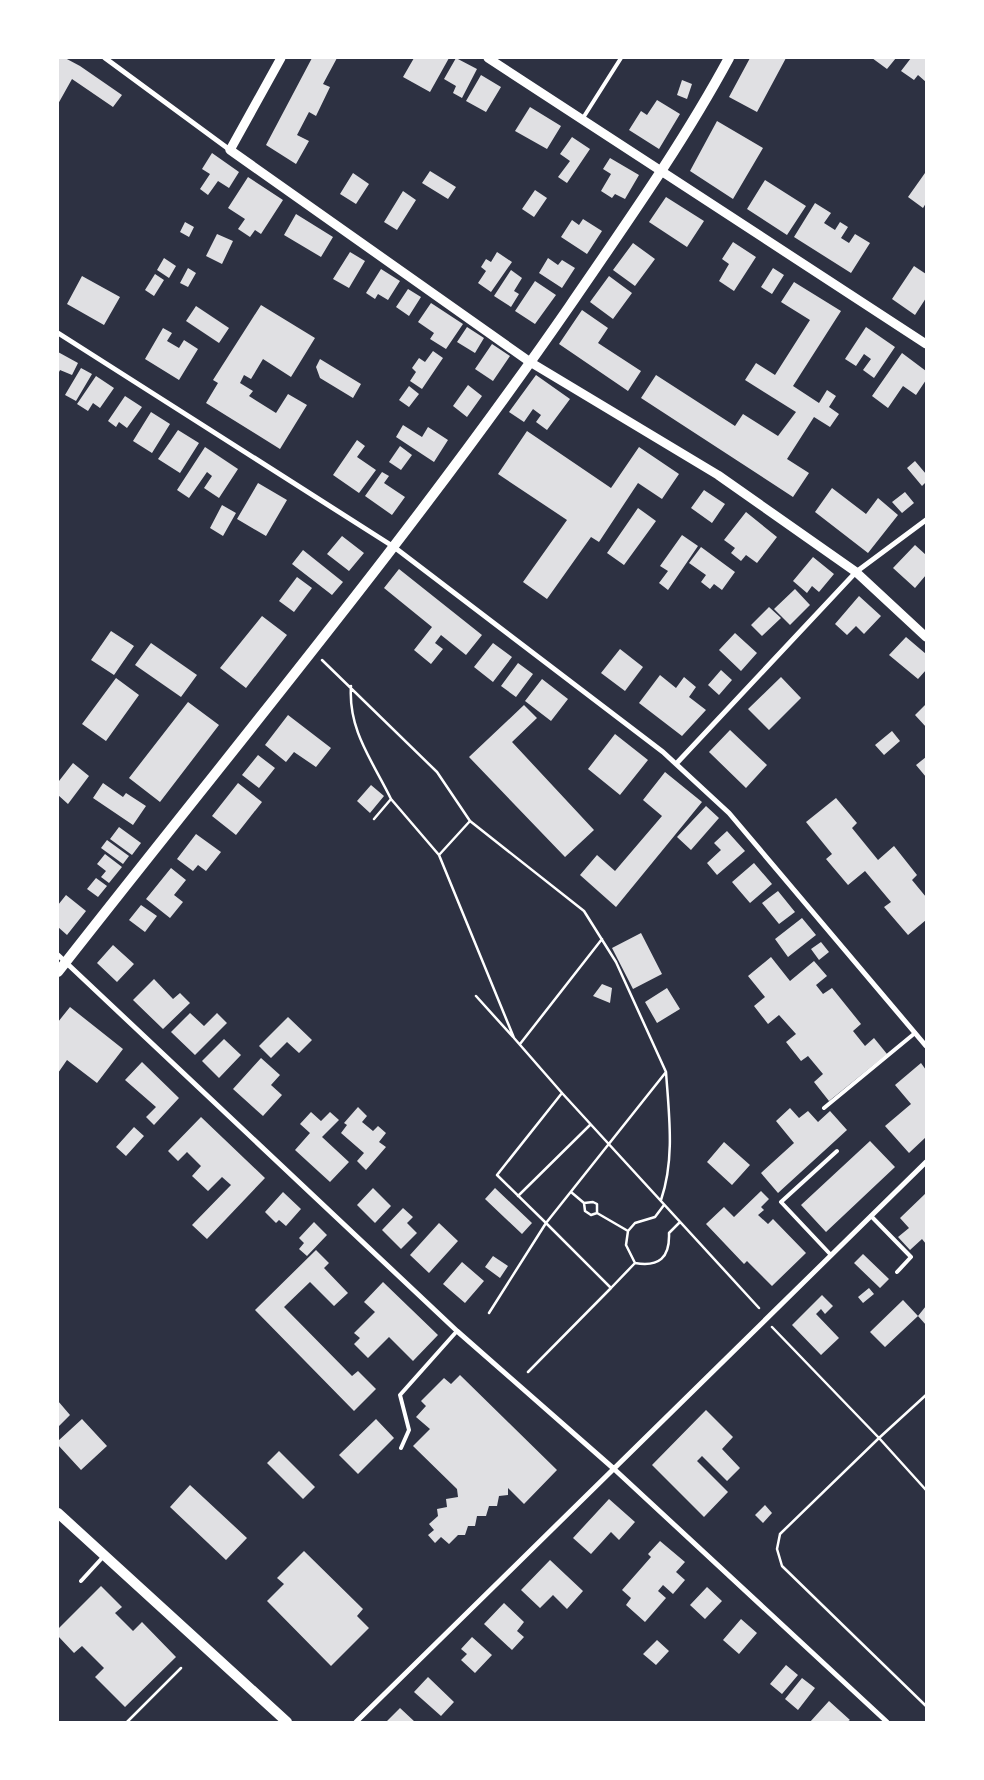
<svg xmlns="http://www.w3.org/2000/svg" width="984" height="1780" font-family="Helvetica,sans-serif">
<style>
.building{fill:#e0e0e3}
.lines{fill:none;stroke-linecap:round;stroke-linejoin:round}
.path{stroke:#fff;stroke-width:2.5}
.service{stroke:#fff;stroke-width:4}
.minor{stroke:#fff;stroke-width:5}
.tertiary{stroke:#fff;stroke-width:9}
.secondary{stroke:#fff;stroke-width:10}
</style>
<rect width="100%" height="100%" fill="#2d3142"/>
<!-- building -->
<path class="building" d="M59,58H65L80,66L122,95L113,107L72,79L58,104Z
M312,58H337L323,84L330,87L316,116L309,112L297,135L309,141L296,164L266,145Z
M414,58H449L430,92L403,77Z
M456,58L477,69L462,98L453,93L456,86L444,79Z
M750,58H786L757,112L729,97Z
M872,58H896L887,69Z
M911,58H926V82L918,75L914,80L901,71Z
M481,75L501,87L486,112L466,101Z
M682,80L692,84L687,99L677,95Z
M657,100L680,114L659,149L629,130L641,111L647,115Z
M530,107L561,126L547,149L515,131Z
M717,121L763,148L733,199L690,171Z
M572,137L590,149L567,183L558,177L570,161L560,154Z
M212,153L239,172L229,188L218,181L208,195L200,189L210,174L202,169Z
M610,158L639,175L625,199L615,194L612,198L601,191L611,174L603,169Z
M430,171L456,187L448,199L422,183Z
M353,173L369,184L356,204L340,194Z
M925,173L926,203L923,208L908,197Z
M248,177L283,200L261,234L255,230L250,237L238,229L245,219L228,208Z
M765,180L806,206L787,235L747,209Z
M535,190L547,198L534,217L522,209Z
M403,191L416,200L397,230L384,222Z
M666,197L704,221L687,247L649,222Z
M815,203L831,213L824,223L835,230L840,222L848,227L841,238L849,243L855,234L870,243L851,273L794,237Z
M296,214L333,237L321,257L284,235Z
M583,219L602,231L587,254L561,237L572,220L579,225Z
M185,222L194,227L189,237L180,232Z
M217,234L233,241L222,264L206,256Z
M733,242L756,257L734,291L719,281L729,264L722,259Z
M633,243L655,259L635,286L613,270Z
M350,252L365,261L349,288L333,279Z
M497,252L512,262L491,292L478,283L486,271L481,267L486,259L491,262Z
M164,258L176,266L169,278L157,270Z
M548,258L558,265L562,260L575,268L562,288L539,273Z
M914,266L926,274V298L915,315L892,299Z
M188,268L196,273L188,287L180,283Z
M773,268L784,275L772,294L761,287Z
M381,269L400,281L388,300L378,294L375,299L366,293Z
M511,270L522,278L514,291L519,294L511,307L494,296Z
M155,274L164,280L154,296L145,290Z
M82,276L120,297L104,325L67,304Z
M609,276L632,293L613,319L590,302Z
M535,281L556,295L535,324L515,311Z
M794,282L841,311L793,386L819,403L827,390L836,396L829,407L839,414L830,427L814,417L787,459L809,473L793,497L641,398L656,375L735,426L743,414L778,436L796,412L745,380L756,363L775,375L810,320L781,302Z
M408,289L421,297L409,316L396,307Z
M431,303L463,324L446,349L430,339L434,333L418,322Z
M261,305L315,338L291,377L263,359L251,379L244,375L240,383L253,391L249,396L276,413L288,394L307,405L280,449L206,403L218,383L213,380Z
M196,306L229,328L219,343L186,321Z
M582,310L608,328L598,343L641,371L628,391L559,344Z
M467,327L484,338L475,353L457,342Z
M866,327L895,347L874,378L863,370L871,359L864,354L856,366L845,359Z
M163,328L172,333L167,341L179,348L184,340L198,349L179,380L145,359Z
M492,344L510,356L493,381L475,369Z
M433,351L443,358L422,389L410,381L416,372L412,368L419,358L425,362Z
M58,352L78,363L72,375L60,370L58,374Z
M902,353L926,371V380L916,395L903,386L888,408L872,396Z
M320,359L361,384L353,398L320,378L316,367Z
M81,368L92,374L76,401L65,395Z
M536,375L570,399L547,430L536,422L541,415L533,409L524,422L509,412Z
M96,376L114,388L100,408L93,403L88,411L77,404Z
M468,385L482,396L467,417L453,406Z
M409,386L419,394L409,407L399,400Z
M125,396L142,407L127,428L119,422L116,427L108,421Z
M151,412L170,424L152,453L133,441Z
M403,425L422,437L428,427L448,440L434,462L396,437Z
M178,430L199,443L180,473L158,459Z
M527,431L611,488L639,447L679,474L662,499L638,483L599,542L591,537L547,599L523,582L567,520L498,474Z
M357,440L365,446L357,457L376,470L359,493L333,475Z
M400,446L412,455L401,470L389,462Z
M205,447L238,469L219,498L204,488L212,476L207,472L189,498L177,490Z
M915,461L926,474V482L922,486L907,468Z
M382,472L389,476L384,483L405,497L392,515L365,496Z
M258,483L287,500L266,536L237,519Z
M832,488L866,514L878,498L898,515L868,553L815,512Z
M704,490L725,504L712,523L691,508Z
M905,492L914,503L902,513L892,502Z
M222,505L236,513L223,536L210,528Z
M638,508L656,521L624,565L607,553Z
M746,512L777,537L757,563L746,555L741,561L731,553L735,548L724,540Z
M682,535L698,546L668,590L659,583L668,571L660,566Z
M342,536L364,553L349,571L327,554Z
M915,545L926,555V575L915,588L893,568Z
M701,547L735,572L722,590L714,584L710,589L701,582L706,575L689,563Z
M303,550L343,582L332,595L292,564Z
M813,557L834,574L819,592L812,586L807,593L793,581Z
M399,569L482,635L466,655L441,635L435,643L443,649L431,664L414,650L432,627L384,588Z
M297,577L312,588L294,612L279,601Z
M795,589L810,605L790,625L774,609Z
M859,596L881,616L864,634L856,626L847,635L835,624Z
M769,607L781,618L762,636L751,625Z
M262,616L287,635L246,688L220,668Z
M111,631L134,646L114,675L91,660Z
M735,633L757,653L741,671L719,650Z
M906,637L926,654V670L918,679L889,655Z
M151,643L197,675L181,697L135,665Z
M493,643L512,657L493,682L474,667Z
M620,649L643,667L625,691L601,673Z
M518,663L533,674L516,697L501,686Z
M721,670L732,680L719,695L708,685Z
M660,675L676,688L684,677L696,687L689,697L706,710L682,736L639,703Z
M781,677L801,698L769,730L748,709Z
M116,678L139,695L106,741L82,724Z
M542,679L568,699L551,721L525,701Z
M188,702L219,725L160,802L129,778Z
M926,704V727L915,715Z
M524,705L537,718L512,742L594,830L565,857L469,757Z
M288,715L331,748L316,767L294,752L286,762L265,745Z
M730,730L767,765L746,788L709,752Z
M892,731L900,741L884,755L875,745Z
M615,734L648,760L620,795L588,769Z
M258,755L275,768L259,788L242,775Z
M926,757V777L916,765Z
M73,763L89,776L68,804L58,795V780L59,781Z
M665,772L702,802L616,907L580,875L597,855L615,871L662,816L643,800Z
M103,783L123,797L126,793L146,806L133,825L93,798Z
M238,783L262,802L236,835L212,816Z
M371,785L384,796L370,813L357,801Z
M836,798L857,823L852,828L878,860L894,846L917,875L912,880L926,897V920L908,935L884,907L891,902L865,871L848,885L826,859L832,854L806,822Z
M706,806L719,818L691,850L677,837Z
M119,827L141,843L132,855L110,839Z
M727,831L745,851L717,875L707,863L721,850L714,843Z
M196,834L221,852L206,871L198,865L193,871L177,859Z
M107,840L129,856L123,864L101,848Z
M105,854L122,867L109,883L101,877L106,871L97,864Z
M754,863L772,884L750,903L732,882Z
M171,868L186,880L174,895L183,902L170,918L146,899Z
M96,878L107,886L98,897L87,889Z
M778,891L795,912L779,924L762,903Z
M66,895L86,911L67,935L58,927V905Z
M141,905L157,916L145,932L129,920Z
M802,918L816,935L788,957L775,939Z
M641,933L662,974L633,989L612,948Z
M821,942L829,952L819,960L811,949Z
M113,945L134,964L117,982L97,963Z
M771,957L790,981L814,961L827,976L816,985L823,994L832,988L861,1024L853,1031L865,1046L874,1038L887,1054L829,1101L814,1082L823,1074L808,1056L801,1061L786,1042L796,1034L779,1015L768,1024L754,1006L765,997L748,976Z
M154,979L173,999L180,993L190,1003L163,1029L133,1000Z
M602,984L612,988L610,1003L593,996Z
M667,988L680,1009L657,1023L645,1002Z
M70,1007L123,1049L97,1083L67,1060L58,1073V1022Z
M190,1013L204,1026L217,1013L227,1023L195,1055L171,1032Z
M288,1017L312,1040L299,1053L287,1042L271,1058L259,1046Z
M224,1039L241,1055L219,1078L202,1061Z
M261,1058L280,1075L271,1085L282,1095L263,1116L233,1089Z
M142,1062L179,1098L154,1125L146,1117L156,1107L125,1080Z
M921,1063L926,1070V1137L909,1153L885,1126L911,1104L895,1085Z
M358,1107L367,1116L362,1122L373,1131L378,1126L386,1133L379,1142L386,1147L366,1170L357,1161L364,1153L341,1133L347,1125L344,1123Z
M790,1108L799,1118L808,1111L818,1122L830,1111L847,1130L778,1193L761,1173L794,1143L776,1121Z
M311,1112L321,1121L330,1112L339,1120L322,1137L349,1162L330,1182L295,1150L310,1133L300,1124Z
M201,1117L265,1178L207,1239L192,1225L231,1185L222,1177L208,1191L192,1176L201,1166L187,1152L178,1161L168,1151Z
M134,1127L144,1136L126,1156L116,1147Z
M870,1141L895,1167L826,1232L801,1205Z
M724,1142L750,1165L732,1185L707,1162Z
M373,1188L391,1206L375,1223L357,1205Z
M495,1188L532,1223L522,1234L485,1199Z
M761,1191L769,1199L761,1207L764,1210L758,1215L768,1224L773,1219L806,1253L772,1286L747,1261L744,1264L706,1224L724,1207L734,1217Z
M283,1192L301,1209L286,1226L279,1220L276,1223L265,1212Z
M926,1193V1244L922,1239L910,1250L898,1237L909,1228L900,1218Z
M403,1208L413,1217L407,1223L417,1233L401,1249L382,1230Z
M314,1222L327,1235L307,1256L299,1249L304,1243L299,1238Z
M439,1223L458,1241L429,1273L410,1255Z
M316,1250L329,1263L324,1268L348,1293L334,1306L310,1282L284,1307L352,1376L358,1371L376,1389L354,1411L255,1310Z
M863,1254L889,1279L880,1288L854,1263Z
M493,1256L508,1266L500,1278L485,1267Z
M462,1262L484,1281L465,1303L443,1284Z
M383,1282L438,1335L413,1361L389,1337L368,1358L354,1344L360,1338L354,1333L375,1312L364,1302Z
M869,1288L874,1294L863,1303L858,1297Z
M822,1295L833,1306L825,1314L821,1309L816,1314L839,1338L821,1355L792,1325Z
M903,1300L918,1316L885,1347L870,1332Z
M926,1306V1325L918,1316Z
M460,1375L557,1470L524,1504L508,1488V1495L499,1496L497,1506H489L486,1516H477L475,1526H468L465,1535H458L449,1544L441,1537L435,1543L428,1535L434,1530L429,1524L438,1516L437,1509L447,1507L446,1499L458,1497L457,1489L413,1446L430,1429L416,1417L426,1406L421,1401L444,1378L451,1384Z
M58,1401L70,1415L58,1427Z
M706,1410L733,1437L722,1449L740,1468L727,1481L702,1456L697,1461L728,1492L704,1517L652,1465Z
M82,1419L107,1446L81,1470L58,1445V1441Z
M376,1419L394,1438L358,1474L339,1455Z
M279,1451L315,1487L303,1499L267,1463Z
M190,1485L247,1538L226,1560L170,1507Z
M609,1499L635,1522L619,1540L611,1532L591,1554L573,1538Z
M765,1505L772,1513L763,1523L755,1515Z
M660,1541L685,1562L676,1572L685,1580L673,1594L663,1585L658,1591L666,1598L645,1622L626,1605L631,1598L622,1590L651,1557L648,1554Z
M304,1551L363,1609L357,1616L369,1628L331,1666L267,1601L284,1584L277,1578Z
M550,1560L583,1591L567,1609L553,1595L540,1608L521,1590Z
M101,1586L122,1607L115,1613L133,1631L142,1622L176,1657L125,1707L95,1677L104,1668L82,1646L74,1653L58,1636V1629Z
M707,1587L722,1601L705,1619L690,1605Z
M504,1603L524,1622L517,1631L524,1637L512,1650L484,1624Z
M741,1619L757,1633L739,1654L723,1640Z
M472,1637L492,1655L475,1673L461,1660L467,1654L461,1649Z
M657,1640L669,1651L656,1665L643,1654Z
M786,1665L798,1675L782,1694L770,1684Z
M428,1677L454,1702L441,1716L414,1692Z
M802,1678L815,1688L798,1710L785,1699Z
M829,1701L850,1720L847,1722H810Z
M400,1708L415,1722H386Z"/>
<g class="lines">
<!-- path -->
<path class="path" d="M322,660L437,772L470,821L584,911L616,962L666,1072
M351,686C348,730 372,760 391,799L374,819
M391,799L439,855L470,821
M439,855L514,1038L562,1093L759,1308
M476,996L513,1037
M520,1044L602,939
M571,1192L584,1203L585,1211L591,1215L597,1213L628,1231
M518,1196L590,1125
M584,1203L593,1202L597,1204V1213
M635,1263L626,1245L628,1231L635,1223L655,1217L664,1205
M611,1288L635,1263C659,1267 670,1258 669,1233L680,1222
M489,1313L546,1223L497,1175L562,1093
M772,1327L879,1438L780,1534L777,1549L782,1566L926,1706
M528,1372L611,1288L546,1223L666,1072C669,1115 675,1159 661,1200
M926,1395L879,1438L926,1490
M127,1722L181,1668"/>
<!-- service -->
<path class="service" d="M583,118L621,58
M824,1108L915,1033
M871,1216L911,1257L897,1272
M830,1254L781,1202L837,1151
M401,1448L409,1430L400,1395L457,1331
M81,1581L103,1557"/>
<!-- minor -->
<path class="minor" d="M105,58L230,150
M58,333L394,547L663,752L729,813L926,1046
M676,764L856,572L926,520
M58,955L457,1331L613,1468L887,1722
M356,1722L926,1162"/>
<!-- tertiary -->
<path class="tertiary" d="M281,58L230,150L530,362L718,475L856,572L926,637
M488,58L926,344"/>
<!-- secondary -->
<path class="secondary" d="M58,972C230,752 410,537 569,307C625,225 682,145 729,58
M58,1513L287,1722"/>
</g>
<!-- border -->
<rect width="984" height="1780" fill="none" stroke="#ffffff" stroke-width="118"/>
</svg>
